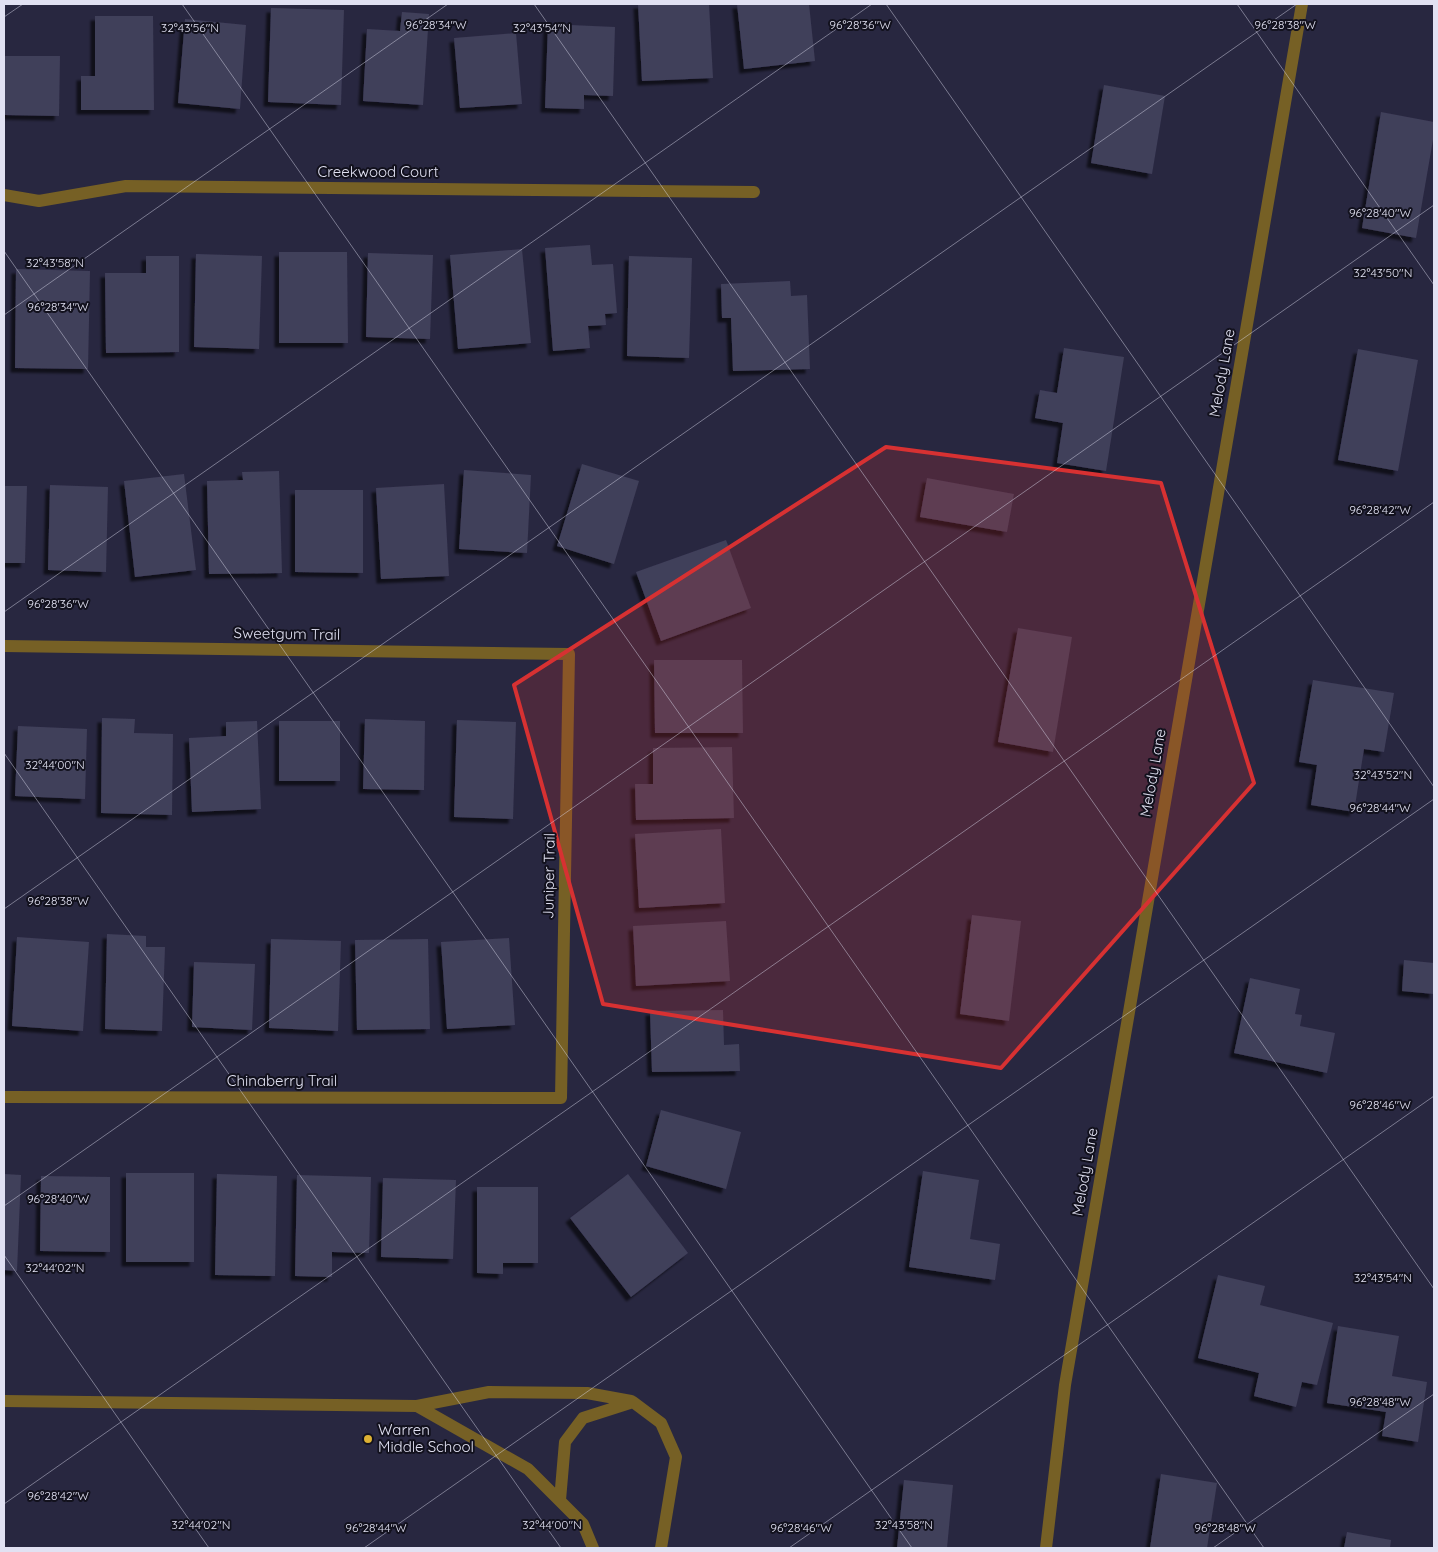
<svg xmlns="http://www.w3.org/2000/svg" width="1438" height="1552" font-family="Quicksand,sans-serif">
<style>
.building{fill:#403f5a;filter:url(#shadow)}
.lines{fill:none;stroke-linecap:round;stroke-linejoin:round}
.service{stroke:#766025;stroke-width:12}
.minor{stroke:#766025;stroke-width:12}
.marked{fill:#d73132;fill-opacity:0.2;stroke:#d73132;stroke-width:4;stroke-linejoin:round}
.ticks{fill:none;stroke:#e1e1f2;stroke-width:1;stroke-opacity:0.45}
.poi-dot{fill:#ddb133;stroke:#12111d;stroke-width:2}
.labels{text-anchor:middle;stroke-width:4;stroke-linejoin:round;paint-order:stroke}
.street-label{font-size:15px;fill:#e1e1f2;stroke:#12111d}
.poi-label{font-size:15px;fill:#e1e1f2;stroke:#12111d;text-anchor:start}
.ticks-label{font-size:12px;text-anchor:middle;fill:#e1e1f2;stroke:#12111d;stroke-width:4;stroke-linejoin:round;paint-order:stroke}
</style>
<defs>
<filter id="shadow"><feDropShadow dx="-4.5" dy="4.5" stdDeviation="1" flood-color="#0009"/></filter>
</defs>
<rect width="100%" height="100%" fill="#282740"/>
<!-- building -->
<path class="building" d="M638,4H709L713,78L642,81Z
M737,4H809L815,61L744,69Z
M271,8L344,10L341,105L268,102Z
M402,12L429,14L423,105L363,101L367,29L400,31Z
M95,16H153L154,110H81V76H95Z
M185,19L246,25L240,109L178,103Z
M548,24L615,27L613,96L584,95V109L545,108Z
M516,33L522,104L460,108L454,38Z
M4,56H60L59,116L4,115Z
M1104,85L1165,96L1152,174L1091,163Z
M1381,112L1434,122V134L1416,238L1362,228Z
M590,245L592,265L613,264L617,313L605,314L606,325L588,326L590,348L553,351L545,248Z
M522,249L531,343L458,349L450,255Z
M279,252H347L348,343H279Z
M368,253L433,255L430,339L366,337Z
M196,254L262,256L259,349L194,347Z
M146,256H179V352L106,353L105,273H146Z
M629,256L692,258L689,358L627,356Z
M16,269L90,271L88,369L15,368Z
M790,281L791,296L807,295L810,369L733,371L731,318H722L721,284Z
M1064,348L1124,357L1106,471L1057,463L1063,423L1035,418L1040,390L1057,393Z
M1358,349L1418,360L1398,471L1338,460Z
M582,464L639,481L614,564L557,546Z
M464,470L531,475L527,553L459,549Z
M279,471L282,573L209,574L207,481L243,480L242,472Z
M184,474L196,570L135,577L124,481Z
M927,478L1014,494L1007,532L920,517Z
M444,484L449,576L381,579L376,488Z
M50,485L108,487L106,572L48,570Z
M4,486H27L25,563H4Z
M295,490H363V573L295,572Z
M726,540L751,608L661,641L636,572Z
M1018,628L1072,637L1053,752L998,742Z
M654,660H742L743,733H655Z
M1313,680L1394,693L1384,752L1364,749L1354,812L1311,805L1317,765L1299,762Z
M102,718L135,719L134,733L173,734L172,815L101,813Z
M365,719L425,721L424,790L363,789Z
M457,720L516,722L513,819L454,817Z
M257,721L261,809L192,812L189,738L226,736V722Z
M279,721H340V781H279Z
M18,726L87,729L85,799L15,796Z
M732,747L734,818L636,820L635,784H653V748Z
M721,829L725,903L639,908L635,834Z
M972,915L1021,921L1009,1021L960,1014Z
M726,921L730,981L636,986L633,926Z
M107,934L146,936V947H165L162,1031L105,1029Z
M17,937L89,942L83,1031L12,1026Z
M509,938L515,1025L447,1029L441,942Z
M271,939L341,941L338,1031L269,1028Z
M428,939L430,1029L357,1030L355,940Z
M1404,960L1434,963V994L1402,991Z
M194,962L255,964L252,1030L192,1027Z
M1250,978L1300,989L1295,1014L1302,1015L1300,1026L1335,1033L1327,1073L1234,1053Z
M723,1010L724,1045L739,1044L740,1071L652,1072L650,1011Z
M661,1110L741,1132L726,1189L646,1166Z
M923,1171L979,1180L970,1239L1000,1244L995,1280L909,1267Z
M126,1173H194V1262H126Z
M4,1174L21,1175L17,1271L4,1270Z
M217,1174L277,1176L275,1276L215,1275Z
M628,1174L688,1253L631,1297L570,1218Z
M297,1175L371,1177L369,1253L332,1252V1277L295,1276Z
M41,1176L110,1177V1252L40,1251Z
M383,1178L456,1180L453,1259L381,1257Z
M477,1187H538V1263H503V1274L477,1273Z
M1218,1275L1265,1286L1260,1305L1333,1323L1317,1385L1302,1382L1296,1407L1254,1396L1259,1373L1198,1358Z
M1338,1326L1399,1336L1392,1376L1427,1382L1418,1442L1382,1436L1386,1412L1327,1403Z
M1161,1474L1217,1483L1207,1548H1150Z
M904,1480L953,1485L947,1548H897Z
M1347,1532L1391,1540L1390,1548H1344Z"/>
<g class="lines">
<!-- service -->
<path class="service" d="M4,1401L417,1406L528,1469L583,1524L593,1548
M417,1406L489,1392L587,1393L631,1401
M560,1500L565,1442L583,1418L633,1402L661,1423L676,1457L661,1548"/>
<!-- minor -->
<path class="minor" d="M4,195L39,201L126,186L754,192
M4,646L569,654L561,1098L4,1097
M1046,1548L1065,1385L1302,4"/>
</g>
<!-- marked area -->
<path class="marked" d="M886,447L1161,483L1254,783L1001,1068L603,1004L514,685Z"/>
<!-- ticks -->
<path class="ticks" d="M182,4L1264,1548M534,4L1434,1289M886,4L1434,787M1237,4L1434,285M4,17L23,4M4,251L912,1548M4,315L448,4M4,612L872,4M4,753L561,1548M4,909L1297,4M4,1206L1434,205M4,1255L209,1548M4,1504L1434,502M364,1548L1434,799M789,1548L1434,1096M1213,1548L1434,1394"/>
<!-- markers -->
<circle class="poi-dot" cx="368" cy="1439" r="5"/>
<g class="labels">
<!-- street labels -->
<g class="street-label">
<text x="378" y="177">Creekwood Court</text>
<text transform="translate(1222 373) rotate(-80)" y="5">Melody Lane</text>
<text transform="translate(287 634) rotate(1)" y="5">Sweetgum Trail</text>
<text transform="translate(1153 773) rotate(-80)" y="5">Melody Lane</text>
<text transform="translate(549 876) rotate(-89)" y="5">Juniper Trail</text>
<text x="282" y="1086">Chinaberry Trail</text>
<text transform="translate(1085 1172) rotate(-80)" y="5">Melody Lane</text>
</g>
<!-- poi labels -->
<g class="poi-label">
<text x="378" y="1435">Warren<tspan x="378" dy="17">Middle School</tspan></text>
</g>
</g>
<g class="ticks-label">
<text x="436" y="29">96°28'34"W</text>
<text x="860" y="29">96°28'36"W</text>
<text x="1285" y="29">96°28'38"W</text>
<text x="190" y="32">32°43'56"N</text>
<text x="542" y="32">32°43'54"N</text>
<text x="1380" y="217">96°28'40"W</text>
<text x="55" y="267">32°43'58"N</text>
<text x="1383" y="277">32°43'50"N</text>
<text x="58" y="311">96°28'34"W</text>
<text x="1380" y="514">96°28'42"W</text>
<text x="58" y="608">96°28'36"W</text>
<text x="55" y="769">32°44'00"N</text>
<text x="1383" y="779">32°43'52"N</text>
<text x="1380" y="812">96°28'44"W</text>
<text x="58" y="905">96°28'38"W</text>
<text x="1380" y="1109">96°28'46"W</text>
<text x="58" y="1203">96°28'40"W</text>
<text x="55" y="1272">32°44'02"N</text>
<text x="1383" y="1282">32°43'54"N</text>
<text x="1380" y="1406">96°28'48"W</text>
<text x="58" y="1500">96°28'42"W</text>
<text x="201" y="1529">32°44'02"N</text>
<text x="552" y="1529">32°44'00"N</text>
<text x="904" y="1529">32°43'58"N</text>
<text x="376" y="1532">96°28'44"W</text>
<text x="801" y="1532">96°28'46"W</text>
<text x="1225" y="1532">96°28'48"W</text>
</g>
<!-- border -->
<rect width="1438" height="1552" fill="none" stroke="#e1e1f2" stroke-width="10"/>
</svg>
